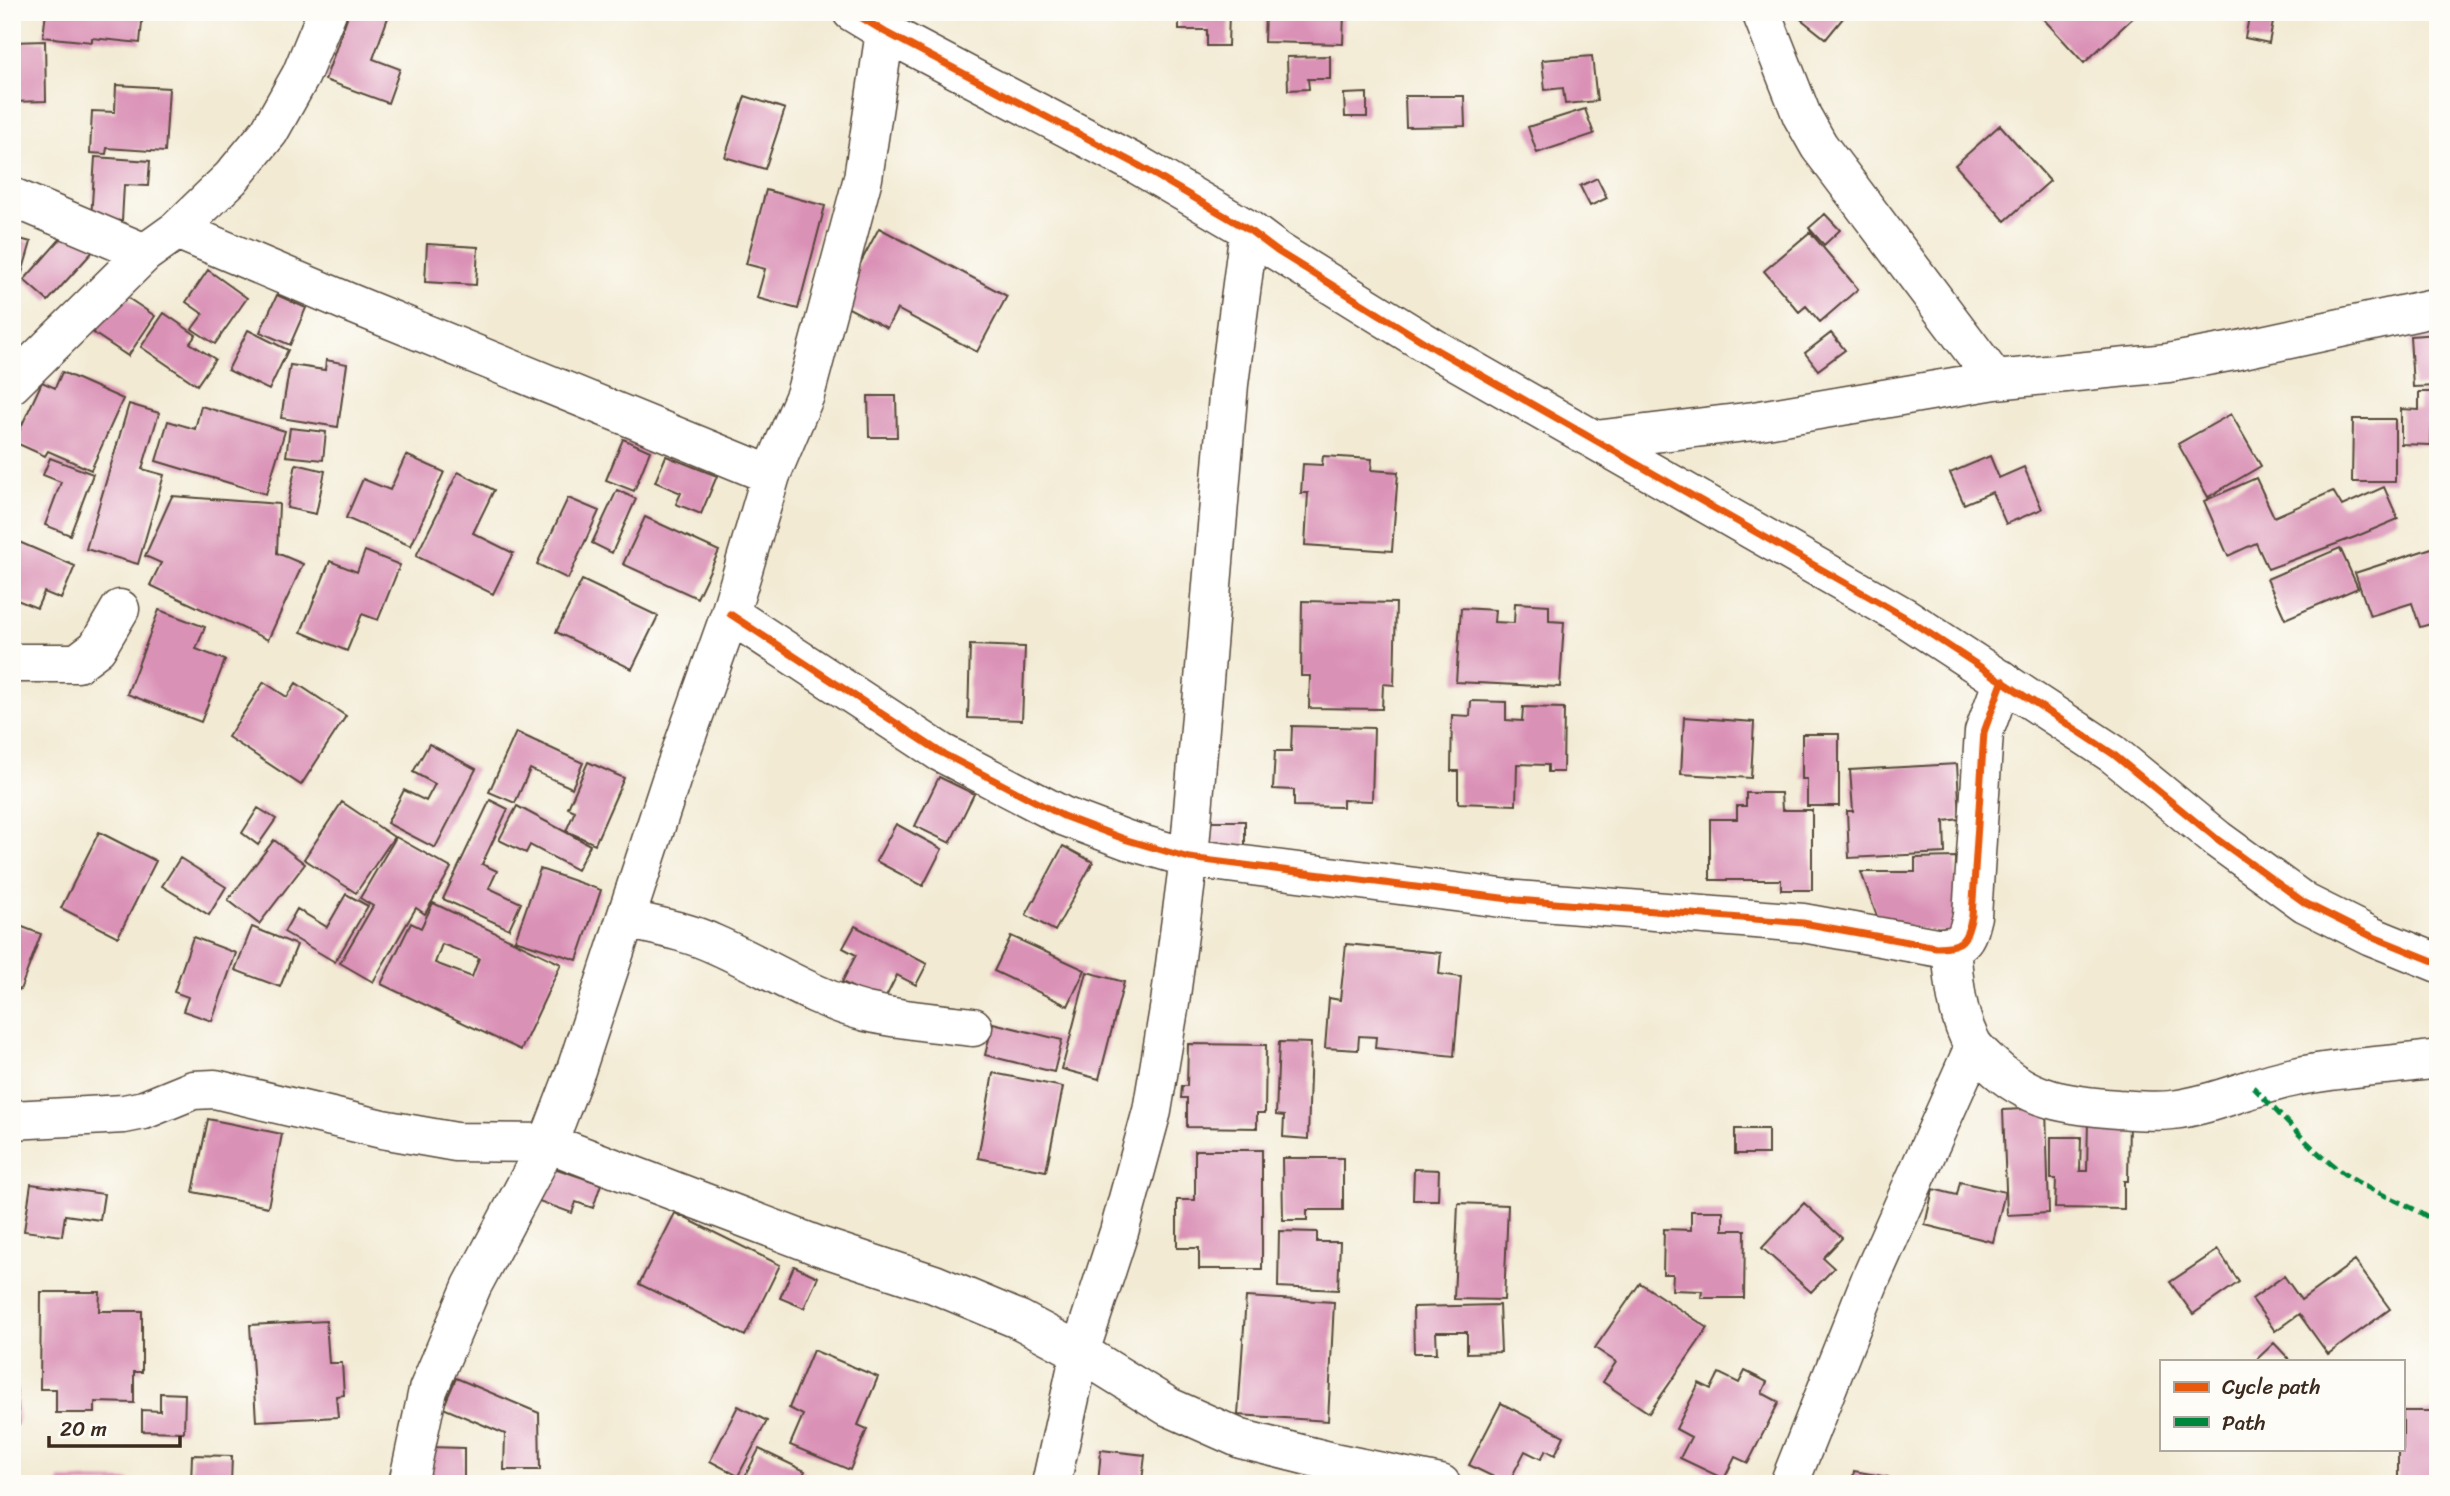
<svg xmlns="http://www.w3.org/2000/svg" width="2450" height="1496" font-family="Sriracha,sans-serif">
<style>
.building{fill:#da91b6;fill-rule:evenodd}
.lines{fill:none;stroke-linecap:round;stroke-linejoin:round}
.minor-casing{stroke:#564739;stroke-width:41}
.minor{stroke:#fff;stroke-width:38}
.quiet{stroke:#00873e;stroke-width:5;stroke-dasharray:10 5;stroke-linecap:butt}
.cycleway-casing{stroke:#fdfcf7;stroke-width:11}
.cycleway{stroke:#e8590c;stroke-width:7}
</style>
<rect width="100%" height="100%" fill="#fdfcf7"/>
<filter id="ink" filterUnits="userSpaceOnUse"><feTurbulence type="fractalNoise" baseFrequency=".0143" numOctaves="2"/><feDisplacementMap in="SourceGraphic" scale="14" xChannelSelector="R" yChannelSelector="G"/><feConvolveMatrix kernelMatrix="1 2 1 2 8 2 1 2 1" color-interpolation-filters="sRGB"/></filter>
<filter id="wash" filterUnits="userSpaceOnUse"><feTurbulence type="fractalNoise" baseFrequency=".00686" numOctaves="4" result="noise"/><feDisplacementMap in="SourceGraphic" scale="28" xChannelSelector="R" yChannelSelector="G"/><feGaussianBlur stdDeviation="1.57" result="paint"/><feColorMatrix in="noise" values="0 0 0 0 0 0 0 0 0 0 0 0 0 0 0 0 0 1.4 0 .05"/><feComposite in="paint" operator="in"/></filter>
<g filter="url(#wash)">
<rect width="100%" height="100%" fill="#f2ead3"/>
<g id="blocks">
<!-- building -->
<path class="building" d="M46,12H143L140,43L92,38V42L43,37Z
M349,12H390L373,59L400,69L388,103L325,80Z
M1179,12H1229L1228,46H1207V30H1179Z
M1233,12H1261V20L1233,19Z
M1265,12H1344L1343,44L1264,42Z
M1792,12H1848L1826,39Z
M2037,12H2131L2135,16L2084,63Z
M2250,12H2275L2269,43L2245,38Z
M45,41L46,101L12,102V42Z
M1330,56V79H1308L1309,89L1288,90L1287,57Z
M1592,56L1597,101L1565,104L1563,88L1545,90L1542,60Z
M116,85L169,88L165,152L107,148L106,154L90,153L92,111L115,112Z
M1367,93V117H1345L1344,94Z
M745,96L785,109L765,169L725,157Z
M1405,96H1464L1465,126L1406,127Z
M1585,109L1594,134L1537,153L1528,127Z
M2000,125L2050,181L2005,221L1955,165Z
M95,157L150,161L148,186L124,185L122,221L91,219Z
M1597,178L1607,198L1590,206L1580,186Z
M766,190L825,206L798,309L757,298L765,269L746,264Z
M1825,214L1840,230L1824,245L1809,228Z
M71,227L96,248L48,301L24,280Z
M879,228L1007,296L977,352L897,309L887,328L839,303Z
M1810,232L1858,289L1820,322L1806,306L1799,312L1764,271Z
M12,237L31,242L13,304H12Z
M427,244L478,247L476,285L425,282Z
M208,270L247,298L215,344L192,329L203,314L186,302Z
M119,292L155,316L128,356L92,332Z
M277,295L306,308L290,345L260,332Z
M164,313L196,335L190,343L215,359L197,385L141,347Z
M248,330L288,350L269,390L228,370Z
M1831,333L1845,350L1818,370L1805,353Z
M2438,334V386L2413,387L2410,336Z
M326,360L347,364L338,427L281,418L290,365L325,370Z
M62,372L123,399L91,470L48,451L45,456L14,442L42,382L55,388Z
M2419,392H2438V426L2432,425L2431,445L2401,444V409L2419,410Z
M868,396H896L897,437H869Z
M129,404L159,413L142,469L164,475L138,564L86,549Z
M201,406L285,431L266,494L156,461L168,421L195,429Z
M2231,414L2261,466L2208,497L2178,444Z
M2353,419H2395V482H2352Z
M290,428L326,432L323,460L286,456Z
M623,439L650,451L634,491L606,480Z
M406,455L444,472L411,546L346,518L363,479L390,490Z
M666,456L717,476L701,514L676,504L681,493L655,482Z
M1323,456L1372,459L1371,470L1398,472L1392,551L1305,545L1308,493H1301L1303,464L1322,465Z
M1990,456L1999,478L2024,467L2042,509L2006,524L1992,492L1964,504L1950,473Z
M50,458L93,474L70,535L45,525L61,482L43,475Z
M296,464L325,471L316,514L287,508Z
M458,472L494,490L473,533L513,553L493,594L416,556Z
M2256,478L2274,517L2333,491L2342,506L2384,487L2398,519L2355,537L2268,569L2256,543L2228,556L2204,501Z
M617,490L636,499L612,553L592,543Z
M172,496L279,504L277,553L303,564L268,640L150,585L161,563L145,556Z
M568,498L599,511L568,579L537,564Z
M645,517L719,551L697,598L623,564Z
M12,539L75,566L61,599L44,592L37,608L12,598Z
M2438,546V622L2420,627L2412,603L2370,616L2355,573Z
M2340,548L2358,588L2285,619L2267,579Z
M365,551L400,565L378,620L362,614L347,651L301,632L330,561L357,572Z
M582,580L658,616L632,669L556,632Z
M1302,601L1396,603L1394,685L1383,684L1382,709L1309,708L1310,676H1301Z
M1515,603L1549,605V621L1564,622L1560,687L1456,682L1461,608L1495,610L1494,622L1514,623Z
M159,610L205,627L196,649L225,660L201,722L127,694Z
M970,645L1025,647L1022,720L968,718Z
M264,682L287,697L296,683L346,716L301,785L228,737Z
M1471,701L1506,702V720L1522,721L1523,707L1564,708L1563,772H1548V765L1517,764L1516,805L1458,803V771H1451L1452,715L1470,716Z
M1684,717L1754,722L1751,778L1681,774Z
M1292,726L1374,728L1372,801L1343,800V807L1294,806V790L1273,789L1275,751H1291Z
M516,732L583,763L572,788L530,769L515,803L489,792Z
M1802,734H1839V806H1807V779H1802Z
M429,744L476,769L435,848L387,823L404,790L426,801L435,784L413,772Z
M588,762L624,778L595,844L566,831L575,811L568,808Z
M1957,764L1960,819L1944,821L1945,853L1849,858L1847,811H1853L1850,770Z
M939,777L974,794L950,843L915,826Z
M1746,793H1781L1782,810H1812V890H1781V880H1710V819H1737V806H1746Z
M490,800L508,809L482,864L497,871L489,888L521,903L509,929L443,899Z
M342,802L394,837L356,893L304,859Z
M517,806L590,845L577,870L530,845L526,853L499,840Z
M258,808L276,819L258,845L242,833Z
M1204,821H1245V847H1204Z
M896,824L942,849L923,886L876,861Z
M99,832L156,861L118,937L61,908Z
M396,837L451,868L425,914L416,908L373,982L340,963L373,906L360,898Z
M274,840L305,864L259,924L228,900Z
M1063,846L1093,862L1055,931L1026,915Z
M1956,857L1957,935L1879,922L1861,872H1915V858Z
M180,858L226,887L209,915L162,886Z
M540,869L601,890L577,960L515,940Z
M346,894L368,906L335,962L284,932L297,909L327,927Z
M433,903L561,964L521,1050L381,984L411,923L421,928ZM442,944L479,958L472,977L435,963Z
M12,923L41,934L20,990L12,987Z
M855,926L927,964L916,985L897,975L883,1003L842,982L856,955L843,948Z
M252,927L297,945L280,987L235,970Z
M1011,936L1085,970L1068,1006L994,971Z
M193,937L236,953L212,1021L183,1011L188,997L174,992Z
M1346,944L1441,953L1439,974L1461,977L1454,1056L1375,1048L1376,1037L1359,1036L1358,1050L1325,1048L1329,998L1340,1000Z
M1087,972L1124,982L1099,1079L1062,1069Z
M993,1023L1062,1040L1054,1072L985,1055Z
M1279,1042L1311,1043L1308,1139L1283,1137L1284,1116L1276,1115Z
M1188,1044L1266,1045L1265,1113H1257V1128L1187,1127V1098H1181L1182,1086H1187Z
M993,1073L1063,1087L1046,1171L978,1158Z
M2046,1108L2049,1213L2007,1215L2003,1110Z
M208,1119L282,1134L268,1207L193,1192Z
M2088,1119H2129L2128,1181H2124V1209L2055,1208L2056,1179H2051V1137H2081L2080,1171H2087Z
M1735,1129H1768V1154H1735Z
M1195,1150H1262V1269H1199V1248H1177V1200H1195Z
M1282,1158H1343V1210H1307V1220H1283Z
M551,1167L601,1184L593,1208L576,1202L572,1213L539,1201Z
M1414,1169L1439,1170L1438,1200H1413Z
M1960,1182L2005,1192L1993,1242L1925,1225L1933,1189L1957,1195Z
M31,1184L104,1194L100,1220L65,1215L62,1236L24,1231Z
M1458,1203L1508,1205L1504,1300L1454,1299Z
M1804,1203L1842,1238L1823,1258L1834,1268L1811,1292L1762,1248Z
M1691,1211H1723V1230H1745L1744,1298H1701L1702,1291L1672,1290L1673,1274H1663L1664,1229L1691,1230Z
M675,1213L780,1265L745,1336L639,1284Z
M1279,1231L1317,1232V1242H1340L1338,1290L1278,1287Z
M2218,1250L2239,1282L2193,1314L2170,1282Z
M2355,1261L2390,1309L2328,1354L2299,1314L2275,1331L2252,1299L2284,1276L2301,1300Z
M794,1266L818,1277L804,1308L780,1298Z
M1640,1283L1708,1328L1649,1413L1603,1382L1616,1362L1595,1348Z
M41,1292H100L99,1311H142V1372H134V1403L95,1402V1413H56V1389H40Z
M1246,1297L1334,1302L1328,1421L1238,1415Z
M1499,1305L1501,1352L1467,1353V1332H1436L1437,1353H1414L1413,1307Z
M326,1321L329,1363H342L344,1395L336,1396L338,1417L256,1421L250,1325Z
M2274,1343L2291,1361H2257L2256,1360Z
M813,1350L878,1377L858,1425L867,1429L850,1470L790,1445L803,1415L789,1408Z
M1745,1371L1767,1382L1762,1393L1779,1402L1748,1463L1735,1457L1724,1479L1680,1458L1691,1437L1676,1429L1699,1383L1711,1389L1719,1373L1739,1383Z
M12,1372H15L19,1424H12Z
M456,1378L539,1413L540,1470H504L505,1434L443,1408Z
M160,1393L185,1394L184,1432L142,1431V1410L160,1411Z
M1501,1403L1564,1436L1555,1455L1546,1450L1541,1459L1525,1451L1508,1484L1469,1465Z
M738,1406L767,1421L738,1476L710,1461Z
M2403,1411H2438V1484H2398V1449H2403Z
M428,1447L464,1448V1484H427Z
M759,1449L805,1471L799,1484H750L743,1480Z
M1101,1450L1145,1455L1142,1481L1152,1484H1098Z
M192,1455L232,1456L231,1484H191Z
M1854,1471L1888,1477L1887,1484H1852Z
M59,1479L130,1480V1484H59Z"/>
</g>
</g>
<g filter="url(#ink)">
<use href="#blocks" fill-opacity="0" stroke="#564739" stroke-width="2"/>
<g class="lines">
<!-- minor casing -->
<g class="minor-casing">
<path id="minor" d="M852,12L885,32L1138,165L1249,230L1277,251L1437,350L1903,616L2113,754L2217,839L2305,903L2371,936L2438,963
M1761,12L1802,116L1819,146L1995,380
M12,197L145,253
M177,230L350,303L771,475
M12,384L145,253L177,230L231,178L269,132L301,75L327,12
M1595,440L1754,421L1995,380L2168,363L2234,351L2438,307
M730,614L940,752L1063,816L1127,840L1189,858L1517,900L1803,923L1936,947C1963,947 1966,941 1972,916L1984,732L2003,680
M12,663H77L97,648L120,609
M626,919C655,926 686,931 714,944C765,966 812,998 866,1012C901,1020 937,1023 973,1027
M1951,947C1954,980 1956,1015 1973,1045C1978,1052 1985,1058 1991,1064C2029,1101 2068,1105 2118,1109C2136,1110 2154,1112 2172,1110C2214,1105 2254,1085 2295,1077C2342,1067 2390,1066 2438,1059
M12,1120L124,1114L144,1110L193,1090L215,1089L382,1129L456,1142L548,1143L816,1245L934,1284L1020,1320L1080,1352L1169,1407L1241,1439L1329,1461L1441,1484
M408,1484L428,1390L472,1286L548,1143L576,1070L671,780L730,614L771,475L805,395L863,178L885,32
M1051,1484L1080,1352L1119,1232L1152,1111L1170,1003L1189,858L1229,384L1249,230
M1789,1484L1871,1278L1974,1047"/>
</g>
<!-- minor -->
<use href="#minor" class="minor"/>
<!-- quiet -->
<path class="quiet" d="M2253,1087C2280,1114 2313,1152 2343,1173C2372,1194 2409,1202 2438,1224"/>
<!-- cycleway casing -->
<g class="cycleway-casing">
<path id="cycleway" d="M852,12L885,32L1138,165L1249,230L1277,251L1437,350L1903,616L2113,754L2217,839L2305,903L2371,936L2438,963
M730,614L940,752L1063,816L1127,840L1189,858L1517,900L1803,923L1936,947C1963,947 1966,941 1972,916L1984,732L2003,680"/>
</g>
<!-- cycleway -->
<use href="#cycleway" class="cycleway"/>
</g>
</g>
<!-- margin -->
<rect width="2450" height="1496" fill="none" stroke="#fdfcf7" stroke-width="42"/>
<!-- legend -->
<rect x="2160" y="1360" width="245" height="91" fill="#fdfcf7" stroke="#afa8a0" stroke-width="2"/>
<rect x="2174" y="1382" width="35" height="10" fill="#e8590c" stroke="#afa8a0" stroke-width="2"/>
<text x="2222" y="1394" font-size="21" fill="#3b2a1e">Cycle path</text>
<rect x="2174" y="1417" width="35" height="10" fill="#00873e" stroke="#afa8a0" stroke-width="2"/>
<text x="2222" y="1430" font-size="21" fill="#3b2a1e">Path</text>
<!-- scale -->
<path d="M49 1436v10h131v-10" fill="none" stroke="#3b2a1e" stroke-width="3.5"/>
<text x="60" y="1436" font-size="21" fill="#3b2a1e" stroke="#fdfcf7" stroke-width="5" paint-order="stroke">20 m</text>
</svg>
